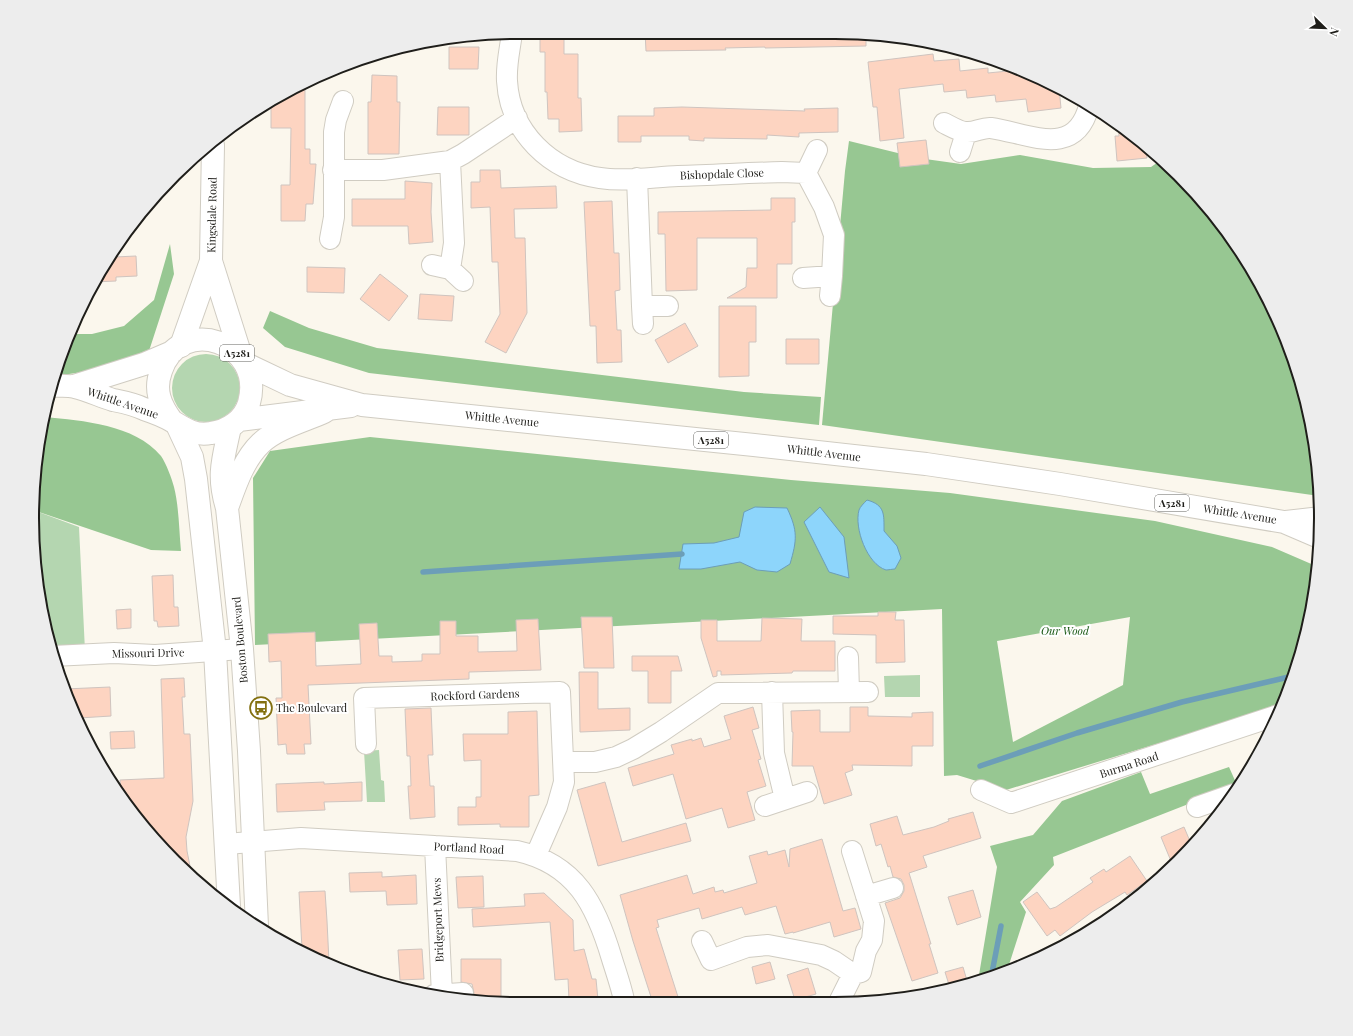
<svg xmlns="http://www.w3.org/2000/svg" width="1353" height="1036" font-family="'Playfair Display',serif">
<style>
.green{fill:#b4d6b0}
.forest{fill:#97c792;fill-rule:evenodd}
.water{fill:#8dd5fb;stroke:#6c9eb8}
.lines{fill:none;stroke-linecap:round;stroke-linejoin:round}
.stream{stroke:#6c9eb8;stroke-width:5.5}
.building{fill:#fdd4c1;stroke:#cfc4bf}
.street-casing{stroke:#d0ccc2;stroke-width:22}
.secondary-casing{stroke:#d0ccc2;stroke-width:24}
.primary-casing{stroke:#d0ccc2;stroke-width:24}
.street{stroke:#fff;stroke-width:20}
.secondary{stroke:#fff;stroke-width:22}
.primary{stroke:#fff;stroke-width:22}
.labels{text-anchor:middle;stroke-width:4;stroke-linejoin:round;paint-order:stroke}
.shield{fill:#fff;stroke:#62625f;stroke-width:1}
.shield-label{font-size:10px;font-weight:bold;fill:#1f1e1a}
.street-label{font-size:11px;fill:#1f1e1a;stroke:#fff}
.park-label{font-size:11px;font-style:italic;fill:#175712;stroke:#fff}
.poi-label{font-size:11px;fill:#1f1e1a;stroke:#fff;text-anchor:start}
.rim{fill:none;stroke:#1f1e1a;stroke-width:2}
</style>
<rect width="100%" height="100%" fill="#fbf7ed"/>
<!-- green -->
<path class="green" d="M172 388a34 34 0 1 1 68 0a34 34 0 1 1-68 0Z
M33,510L79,527L85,651L52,652L41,613L32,518Z
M920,675V697H885L884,676Z
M379,750L381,780L384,781L385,802H367L364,751Z"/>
<!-- forest -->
<path class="forest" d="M849,141L918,158L961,164L1020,155L1093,168L1151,167L1161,160L1200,197L1239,248L1284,332L1312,423L1319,494L1312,495L822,425L845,171Z
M170,244L174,274L149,351L118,367L55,376L73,334H92L124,326L154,300Z
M270,311L309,328L377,348L744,392L821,397L819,425L369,373L285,347L263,328Z
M45,417C83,421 134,424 161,456C166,463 172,479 174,487C179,507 179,530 181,551L151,550L33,510Z
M370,437L791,480L950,493L1155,521L1272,547L1316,566L1312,613L1284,705L1006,790L957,775L944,776L942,609L255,645L253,478L270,451ZM1130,617L1123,685L1013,742L997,641Z
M1229,767L1237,785L1053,857L1054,865L1020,902L1026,912L1007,971L991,978L978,981L997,867L990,846L1033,835L1062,801L1141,772L1150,794Z"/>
<!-- water -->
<path class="water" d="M867,500C885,505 884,514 884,531L897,546L901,558L895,569C893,569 888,570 886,570C867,564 854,528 859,510C860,507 864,503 867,500Z
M755,507L787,508C798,531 797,540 790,564L777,572L757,570L740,562L701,569H679L683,544L714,543L739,537L744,512Z
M820,507L844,537L849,578L829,572L804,522Z"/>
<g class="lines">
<!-- stream -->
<path class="stream" d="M423,572L682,554
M980,766L1077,733L1182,702L1293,676
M991,978L1001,926"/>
</g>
<!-- building -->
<path class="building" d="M540,32H564V54H578V98H581L582,131L559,132V119H548L547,92H545V52H540Z
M645,32L866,33V46L765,48V47L725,48L726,50L646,51Z
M449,47H479L478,69H449Z
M933,54L934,61L959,59L960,71L988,68V73L1018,70L1050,82L1059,88L1061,108L1028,112L1026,99L996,102L995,95L967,98L966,90L944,92L943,84L899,89L904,138L880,141L877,107H873L868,62Z
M372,75L397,76V102H400L399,154H368V102H371Z
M305,85V149H310V164H316L313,204H306L305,221H281V185H290L291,128H271V100Z
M438,107H469V135H437Z
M682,107L805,111L804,109L838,108V132L799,133V137L767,135V139L704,138V141L689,140V136H641V142H618V116H654V108Z
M1118,124L1131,132L1145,146L1147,158L1117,161L1115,136H1119Z
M926,140L929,164L900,167L897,143Z
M480,170H500L501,188L556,186L557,208L514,209L515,238H525L527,313L506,353L485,342L500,314L498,262H492L490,207L471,208V182H480Z
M405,181L432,183L431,212L433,242L409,244L408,226H352V199H405Z
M771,198H795V222H792V264H777V298H727L746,287L747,268H757V238H697V290L666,291L665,234H658V212L771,210Z
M612,201L614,253H619L620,290L615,291L617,330H621L622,362L597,363L596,326H590L584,202Z
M114,253L115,257L136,256L137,276L116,277V281L94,282L97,275Z
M307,267L345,268L344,293L307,292Z
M380,274L408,296L389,321L360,299Z
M420,294L454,296L452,321L418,319Z
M719,306H756V342H749V376L719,377Z
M685,323L698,346L668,363L655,340Z
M786,339H819V364H786Z
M173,575L174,607H178L179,626L158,627L157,621H154L152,576Z
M131,609V628L117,629L116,610Z
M878,612H896L895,620H904L905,662L876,663V635L833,634V616H878Z
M581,617H612L614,668H584Z
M762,618L802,619L801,641H835V671H793L792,673L721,675V671H717V676L713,677L701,638V620H717V641H761Z
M538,619L541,670L469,672V679L308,685L311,744H304L305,754H287L286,744L278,745L276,698H282L281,661L269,662L268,634L315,632L316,666L361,664L359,624L377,623L379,656H392V662L422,661V654H440V621H456V636H478V652L517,651L516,620Z
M632,656H678L682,671H671V703H648V671H632Z
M579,672H598V709L630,708V730L580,732Z
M184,678L185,697H182L184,734H190L193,801L186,837L187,851L192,876L175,862L122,797L120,780L164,778L161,679Z
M110,687L111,716L79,718L65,689Z
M753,707L759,728L752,730L761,759L758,760L766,786L747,792L755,820L728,828L722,808L686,819L673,774L633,786L628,768L674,754L671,745L692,739V741L701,738L704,747L731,739L724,716Z
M850,707H868V716L912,717V713L933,712V746H912V766L852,765L853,770L845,773L852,795L824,804L813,766H792L793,732H792L791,711L820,710V732H850Z
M431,708L433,755H428L430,786H434L435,817L410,819L408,786H411L410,756H407L405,709Z
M537,711L539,795L529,796V827H500V824L458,825V807H476V797H481V760L464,761L463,734H508V712Z
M134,731L135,748L111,749L110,732Z
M324,782V784L362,782V801L324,802L325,810L277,812L276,784Z
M605,782L622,842L686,823L691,841L598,866L577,790Z
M973,812L981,838L923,856L927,867L909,873L931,944H929L938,973L912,981L885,903L900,898L904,891V885L901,879L893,877L890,866L888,867L881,844L876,846L870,824L897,816L903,835L934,827L949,821L948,819Z
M1184,827L1192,846L1173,866L1161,837Z
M822,839L843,911L855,908L861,929L834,937L830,922L793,933V932L785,934L776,906L745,915L742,907L702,919L699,908L657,920L659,927L656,928L679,1000H652L633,941L620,895L687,875L693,894L714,887L715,892L723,890L724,893L757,883L749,856L767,851L768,855L785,850L789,867L790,849Z
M1130,856L1147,881L1127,895L1125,892L1092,912L1060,936L1055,930L1047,936L1023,902L1037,892L1050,909L1056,907L1093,882L1090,878L1104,869L1106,872Z
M382,872V877L416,875L417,904L387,905L386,891L350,892L349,873Z
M483,876L484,907L458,908L456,877Z
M973,890L981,917L957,925L948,897Z
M325,891L327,921L329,962L302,949L299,892Z
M544,893L573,920L574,951L584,949L592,979H596L598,1000H569L568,979L555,980L550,922L473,927L472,909L525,906L524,894Z
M422,949L424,979L400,980L398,950Z
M461,959H501V1000H473L474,993L472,984L461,982Z
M770,962L775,979L756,984L752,967Z
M963,967L968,984L950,988L945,972Z
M808,968L816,994L795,1000L787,975Z"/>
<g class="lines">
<!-- street casing -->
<g class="street-casing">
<path id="street" d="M512,33C510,49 506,64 507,81C510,132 550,171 600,178C625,182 653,177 678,176C713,175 747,173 782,172L806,173
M944,123C950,126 960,132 966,132C975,133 982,127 991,128C1028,133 1075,160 1089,106
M960,152L966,133
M450,161L454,243L450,269
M333,170H383L450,161L463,154L517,118
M637,178L642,306
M330,239L334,217V132L336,120L343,101
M432,265L450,269L463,281
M803,278L832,276L834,235L824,207L806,173L817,150
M830,296L832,276
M643,324L642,306H668
M53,656L114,653L155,655L242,649
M848,657L849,692
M772,692L774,753L785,799
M366,744L364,698L560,692L564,782L557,807L536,855
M564,762H595L616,757L633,749L661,732L718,693L868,692
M981,790L1011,803L1278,715
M765,806L807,792
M1197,807L1234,794
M226,844L301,838L517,851C576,864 596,905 612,959C616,972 621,986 624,1000
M435,846L442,995
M866,896L893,888
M702,941L711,960L747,947L768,945L821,955L834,961L853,974
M434,995L463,993
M840,1000L853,974L861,972L866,951L872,940L874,921L852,851"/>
</g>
<!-- secondary casing -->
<g class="secondary-casing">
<path id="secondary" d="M213,145L211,261L241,356
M181,346L211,261
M178,427L192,457L196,479L215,651L229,906
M230,427C223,460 217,475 227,508L242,649L249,751L257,926
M227,508C235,486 243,460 261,443C277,428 304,421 324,412"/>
</g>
<!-- primary casing -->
<g class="primary-casing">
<path id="primary" d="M246,364L290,385L362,405L754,445L926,464L1060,484L1284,522L1319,537
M51,386C59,386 68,385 75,387C88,390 100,396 113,400C123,402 134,404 144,409C153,412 164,416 172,421C185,429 195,436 211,433C228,431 244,420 249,403C266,341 179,314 161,371C154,390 160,405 172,421
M74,386L144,364L172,352
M239,420L351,406
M1286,522L1321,518"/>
</g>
<!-- street -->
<use href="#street" class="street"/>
<!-- secondary -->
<use href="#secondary" class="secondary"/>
<!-- primary -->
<use href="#primary" class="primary"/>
</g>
<!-- icons -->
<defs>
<g id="bus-ring" transform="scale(1.15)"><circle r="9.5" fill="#fff" stroke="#837010" stroke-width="1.5"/><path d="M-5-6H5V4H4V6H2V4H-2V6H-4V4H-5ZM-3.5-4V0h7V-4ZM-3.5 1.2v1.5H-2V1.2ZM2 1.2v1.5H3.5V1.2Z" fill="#837010"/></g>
</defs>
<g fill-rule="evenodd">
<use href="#bus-ring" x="261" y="708"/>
</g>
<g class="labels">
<!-- shield labels -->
<g class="shield">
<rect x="220" y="345" width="34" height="16" rx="3"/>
<rect x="694" y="432" width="34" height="16" rx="3"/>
<rect x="1155" y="495" width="34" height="16" rx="3"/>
</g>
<g class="shield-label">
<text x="237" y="357">A5281</text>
<text x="711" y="444">A5281</text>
<text x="1172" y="507">A5281</text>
</g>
<!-- street labels -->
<g class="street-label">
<text transform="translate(722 174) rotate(-2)" y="4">Bishopdale Close</text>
<text transform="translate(212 215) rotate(-89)" y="4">Kingsdale Road</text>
<text transform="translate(123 403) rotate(19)" y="4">Whittle Avenue</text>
<text transform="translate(502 419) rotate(6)" y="4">Whittle Avenue</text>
<text transform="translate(824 453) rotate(7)" y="4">Whittle Avenue</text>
<text transform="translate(1240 514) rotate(9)" y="4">Whittle Avenue</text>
<text transform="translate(240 640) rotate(-95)" y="4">Boston Boulevard</text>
<text transform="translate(148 653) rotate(-1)" y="4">Missouri Drive</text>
<text transform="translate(475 695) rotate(-2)" y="4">Rockford Gardens</text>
<text transform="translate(1129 765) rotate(-18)" y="4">Burma Road</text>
<text transform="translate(469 848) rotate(3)" y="4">Portland Road</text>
<text transform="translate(438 920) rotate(-92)" y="4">Bridgeport Mews</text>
</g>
<!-- park labels -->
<g class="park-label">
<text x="1065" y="635">Our Wood</text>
</g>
<!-- poi labels -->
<g class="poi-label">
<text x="276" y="712">The Boulevard</text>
</g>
</g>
<!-- crop -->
<path d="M0 0H1353V1036H0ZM518 39H835A479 479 0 0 1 1314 518V518A479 479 0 0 1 835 997H518A479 479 0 0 1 39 518V518A479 479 0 0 1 518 39Z" fill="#ededed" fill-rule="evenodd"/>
<path class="rim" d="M518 39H835A479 479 0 0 1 1314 518V518A479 479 0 0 1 835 997H518A479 479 0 0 1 39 518V518A479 479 0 0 1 518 39Z"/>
<!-- north arrow -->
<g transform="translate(1325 28) rotate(113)" stroke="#ffffff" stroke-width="3" paint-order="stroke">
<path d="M0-3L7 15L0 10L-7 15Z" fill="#1f1e1a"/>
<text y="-6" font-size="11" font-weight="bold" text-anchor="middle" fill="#1f1e1a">N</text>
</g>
</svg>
